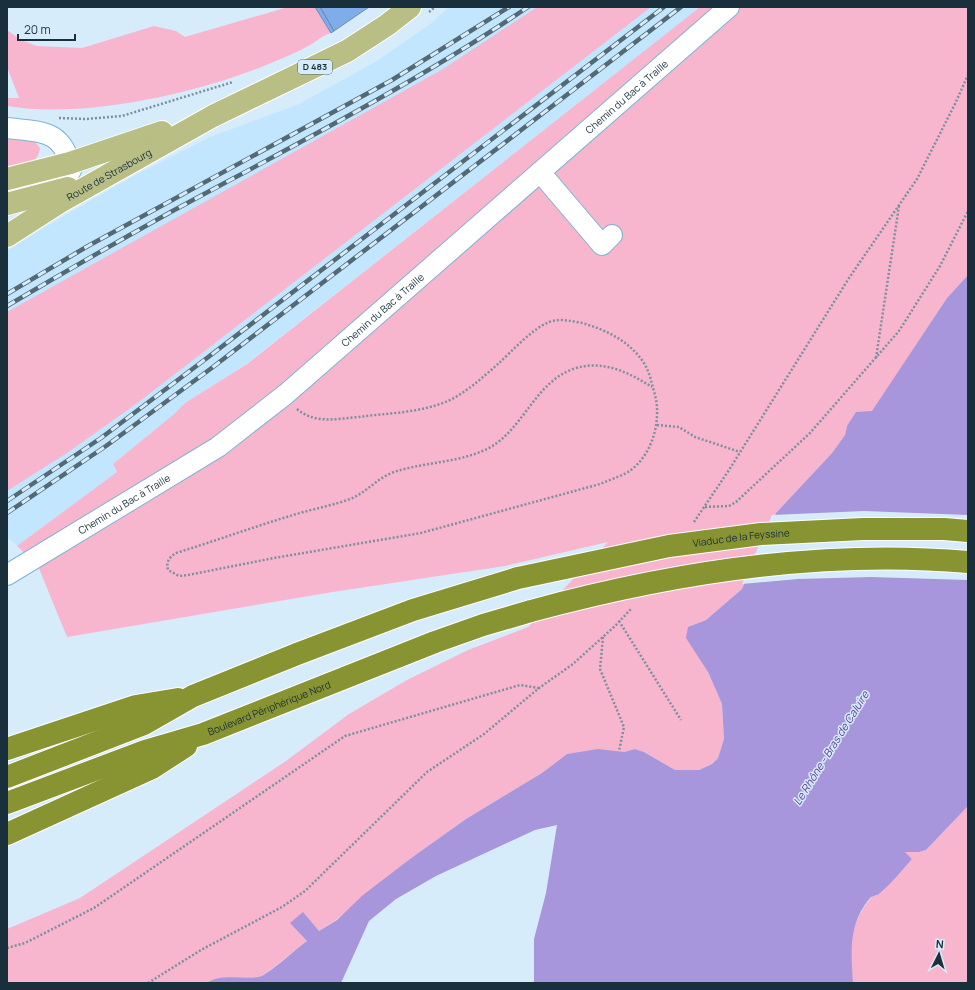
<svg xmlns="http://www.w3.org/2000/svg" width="975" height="990" font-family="Manrope,sans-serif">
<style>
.built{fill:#c2e6fd}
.green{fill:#f8b6ce}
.water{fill:#a796db}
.pier{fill:#d7ecfa}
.building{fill:#7fade9;stroke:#6d8db6}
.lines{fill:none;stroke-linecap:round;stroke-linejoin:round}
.minor-casing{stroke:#7fb4d3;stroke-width:22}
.major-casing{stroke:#fff;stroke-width:24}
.highway-casing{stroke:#fff;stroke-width:24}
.path{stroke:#7b909e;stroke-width:2.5;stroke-dasharray:2 2;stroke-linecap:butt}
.minor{stroke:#fff;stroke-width:20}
.major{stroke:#b8be84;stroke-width:22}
.highway{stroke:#889332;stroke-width:22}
.rail-casing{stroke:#536976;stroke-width:4.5}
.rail{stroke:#d7ecfa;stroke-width:3;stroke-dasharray:9;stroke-linecap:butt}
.highway-bridge-casing{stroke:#fff;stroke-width:24;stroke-linecap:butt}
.highway-bridge{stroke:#889332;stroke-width:22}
.labels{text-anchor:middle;stroke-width:3;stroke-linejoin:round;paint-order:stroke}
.shield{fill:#d7ecfa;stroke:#526875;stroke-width:1}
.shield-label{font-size:9px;font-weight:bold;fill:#192f3c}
.street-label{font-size:10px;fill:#192f3c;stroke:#d7ecfa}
.water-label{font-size:11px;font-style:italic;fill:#5a3f92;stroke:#d7ecfa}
</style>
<rect width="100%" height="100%" fill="#d7ecfa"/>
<!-- built -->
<path class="built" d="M449,7H700L246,364L185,403L173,415L113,464L117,472L17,546L9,539L7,541V251L45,227L128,179L210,137L299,104L377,61L430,24Z"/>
<!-- green -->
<path class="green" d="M288,7H315L331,33C323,35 317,41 310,45C296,53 281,59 266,65C196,94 82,119 7,106V98H19L7,67V30L21,40L37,46L82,48L154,26L176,31L185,37Z
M537,7H651L136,404L67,453L7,491V312L443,69Z
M700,7H968V275L947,298L872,412L847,426L845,435L832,453L776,513L742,589L706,620L688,627L722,704L724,739L718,758L712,764L699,770H675L644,752L635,749L624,752L567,754L542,773L466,819L414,856L336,920L319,931L305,917L295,927L307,941C297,948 268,974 259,977C241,981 222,973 207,983H7V929L80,898L286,761L349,714L407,680L468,650L528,627L608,542L505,566L333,592L67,637L38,566L17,546L117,472L113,464L173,415L185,403L247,364Z
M7,136C19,138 33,136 40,148C38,166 22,164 7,167Z
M968,806V983H853C852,971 850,958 851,946C853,906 885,883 912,859L904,852H919L926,850Z"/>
<!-- water -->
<path class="water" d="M968,275V806L926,850L919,852H905L912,859C902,870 892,883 880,893C877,896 873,895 870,898C848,924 851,952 853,983H534V939L546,893L557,825L535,830L436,876L396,899L369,921L341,983H207C222,973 241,980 259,977C268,975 297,948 307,941L290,923L303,912L319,931L337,920L363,895L414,856L466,819L542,773L567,754L598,749L624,752L635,749L644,752L675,770H699L712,764L718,758L724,739L722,704L708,672L686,638L688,627L706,620L742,589L776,513L832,453L845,435L847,426L856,412L872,411L947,298Z"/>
<!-- pier -->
<path class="pier" d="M864,511L968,515V580L871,577L798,579L742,584L772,515Z"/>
<!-- building -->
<path class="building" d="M315,7H320L334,31L331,33Z
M320,7H369L334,31Z"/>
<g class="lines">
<!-- minor casing -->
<g class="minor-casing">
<g id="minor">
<path d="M7,128C41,132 64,129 71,170L67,177L42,189"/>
<path d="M540,172L602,245L612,235"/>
<path id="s1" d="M7,575L218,447L286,394L729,7"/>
</g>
</g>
<!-- major casing -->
<g class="major-casing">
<g id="major">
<path d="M7,179L70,163L162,132"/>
<path d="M7,204L68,188"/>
<path id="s2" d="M7,236L60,202L213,116L347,51L387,25L410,7"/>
</g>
</g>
<!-- highway casing -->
<g class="highway-casing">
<g id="highway">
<path d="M7,749L136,706L178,699"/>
<path d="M7,777L144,724L193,696L297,654L413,610L518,578"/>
<path id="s3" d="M7,803L145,751L203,734L435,642L483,625L531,611"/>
<path d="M7,834L152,768L186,746"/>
</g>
</g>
<!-- path -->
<path class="path" d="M429,12L435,7
M59,118L86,119L122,116L233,82
M876,358L899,206
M297,409C315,424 336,419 358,417C387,413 422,413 450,400C468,391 483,377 498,364C512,351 532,329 549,322C560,318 571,321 582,323C611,331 643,348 651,380C653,389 657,399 657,409C658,433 648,459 628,472C619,477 609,480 600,484L421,533L274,558L188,575L179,576L168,570C166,561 169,558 176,553C218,540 259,525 300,513C317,508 334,505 350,499C366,493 377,478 394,472C424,462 458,463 487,449C523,431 534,383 573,369C602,359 628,372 652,387
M657,425L679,427L695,437L740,452
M705,507L729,506L736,502L810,433L899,331L940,266L968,211
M694,522L729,470L849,278L917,179L955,104L968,75
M619,621L681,720
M603,637L600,669L624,727L619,751
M7,948L25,943L94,908L345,736L520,685L539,688
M148,983L201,950L282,907L305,891L427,772L484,734L539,688L573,664L615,626L631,609"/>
<!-- minor -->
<use href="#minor" class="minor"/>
<!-- major -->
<use href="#major" class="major"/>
<!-- highway -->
<use href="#highway" class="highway"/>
<!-- rail casing -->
<g class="rail-casing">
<path id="rail" d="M7,294L88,246L392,80L509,7
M7,306C61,274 115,243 169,213C291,147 414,84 528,7
M7,501L101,438L207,358L664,7
M7,513L106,446L213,367L681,7"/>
</g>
<!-- rail -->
<use href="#rail" class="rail"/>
<!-- highway-bridge casing -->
<g class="highway-bridge-casing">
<g id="highway-bridge">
<path id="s4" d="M518,578L669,546L761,534L863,529H944L968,531"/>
<path d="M531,611C671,573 823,549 968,562"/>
</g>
</g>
<!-- highway-bridge -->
<use href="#highway-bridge" class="highway-bridge"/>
</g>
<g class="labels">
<!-- shield labels -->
<rect class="shield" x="298" y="60" width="34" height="14" rx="3"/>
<g class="shield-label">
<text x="315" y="70">D 483</text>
</g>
<!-- street labels -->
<g class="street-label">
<text dy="4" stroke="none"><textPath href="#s1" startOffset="785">Chemin du Bac à Traille</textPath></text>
<text dy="4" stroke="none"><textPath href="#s2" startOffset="119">Route de Strasbourg</textPath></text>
<text dy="4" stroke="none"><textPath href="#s1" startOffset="461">Chemin du Bac à Traille</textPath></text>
<text dy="4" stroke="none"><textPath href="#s1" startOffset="137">Chemin du Bac à Traille</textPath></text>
<text dy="4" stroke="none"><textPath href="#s4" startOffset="227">Viaduc de la Feyssine</textPath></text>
<text dy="4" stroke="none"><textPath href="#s3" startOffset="279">Boulevard Périphérique Nord</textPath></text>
</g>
<!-- water labels -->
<g class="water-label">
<text transform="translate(831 748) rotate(-58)" y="4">Le Rhône - Bras de Caluire</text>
</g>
</g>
<!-- border -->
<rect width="975" height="990" fill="none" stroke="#192f3c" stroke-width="16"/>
<!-- north arrow -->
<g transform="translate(939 954) rotate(5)" stroke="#d7ecfa" stroke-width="3" paint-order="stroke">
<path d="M0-3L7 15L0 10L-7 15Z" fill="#192f3c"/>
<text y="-6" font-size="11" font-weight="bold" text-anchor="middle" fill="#192f3c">N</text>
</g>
<!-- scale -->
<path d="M18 34v6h57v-6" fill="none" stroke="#192f3c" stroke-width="2"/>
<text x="24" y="34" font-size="12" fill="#192f3c" stroke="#d7ecfa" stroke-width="3" paint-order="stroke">20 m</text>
</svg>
